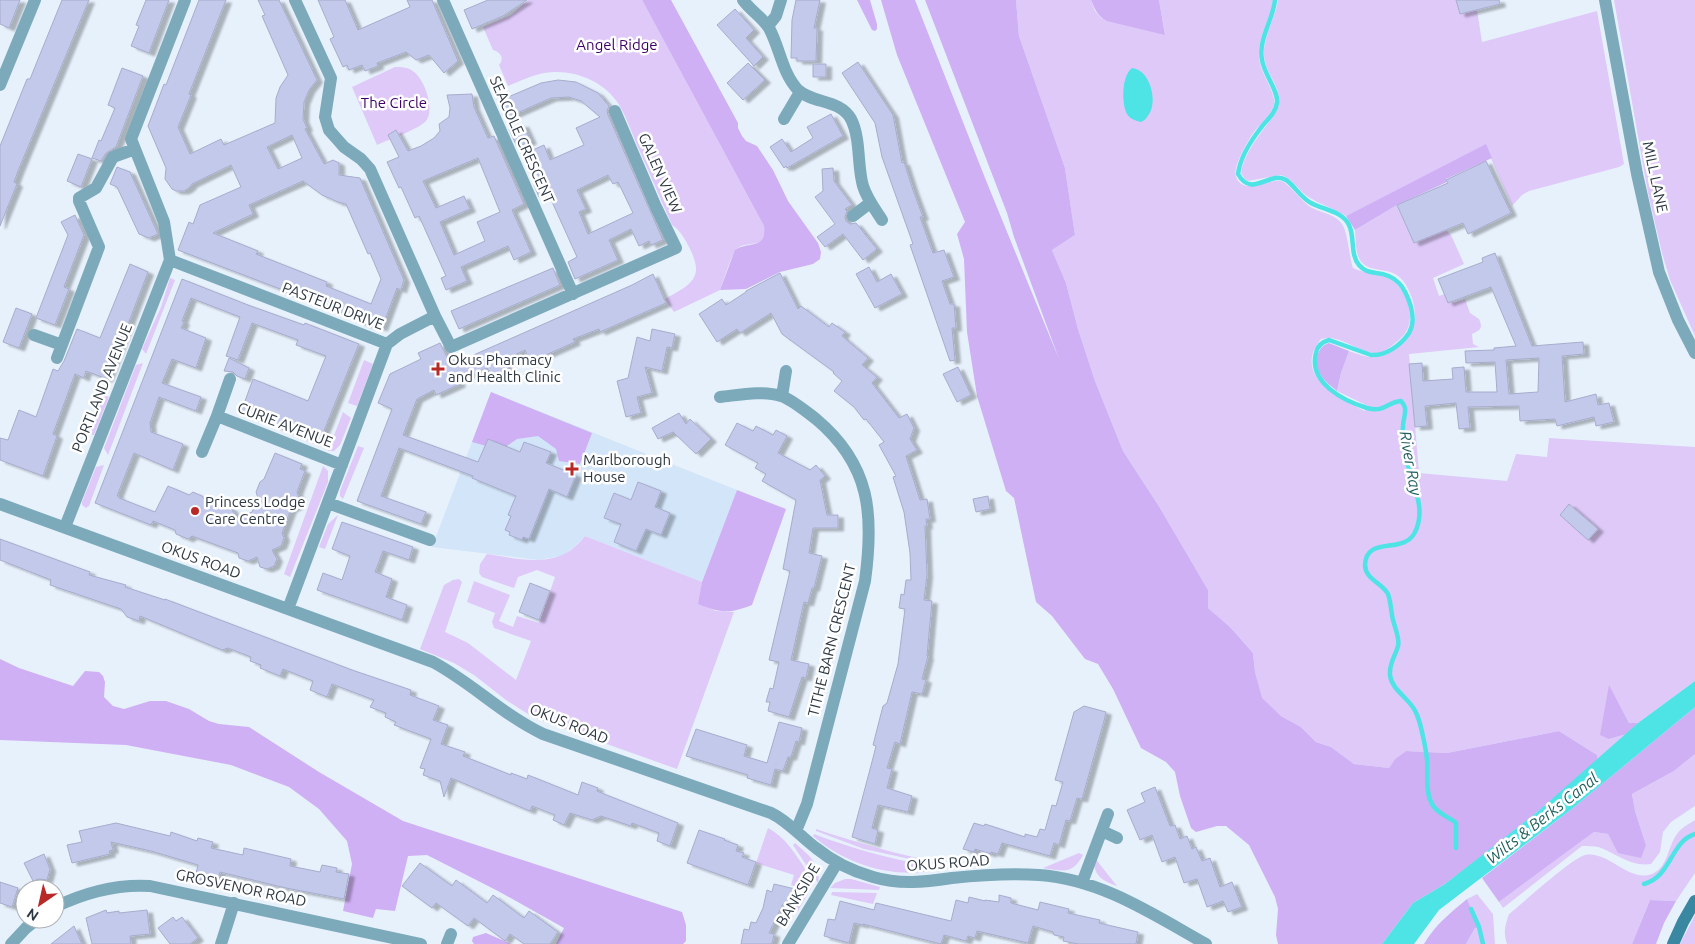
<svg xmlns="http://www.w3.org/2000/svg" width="1695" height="944" font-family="Ubuntu,sans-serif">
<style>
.built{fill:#d3e5f9}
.green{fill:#dec9f9}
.forest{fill:#cfb0f4}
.water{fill:#4ee3e4}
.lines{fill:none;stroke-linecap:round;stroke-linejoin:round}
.stream{stroke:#4ee3e4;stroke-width:4.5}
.building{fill:#c3c9ea;stroke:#a7accc;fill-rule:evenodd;filter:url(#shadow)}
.minor{stroke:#7caabb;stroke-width:12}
.secondary{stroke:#3a87a1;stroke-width:12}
.poi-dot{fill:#b82927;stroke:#fff;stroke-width:2}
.labels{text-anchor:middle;stroke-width:5;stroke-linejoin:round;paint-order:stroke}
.park-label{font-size:15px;fill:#3e0066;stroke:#fff}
.street-label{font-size:15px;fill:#2e3843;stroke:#fff}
.poi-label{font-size:15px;fill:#2e3843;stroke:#fff;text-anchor:start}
.water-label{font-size:16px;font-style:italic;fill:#215e5e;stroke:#fff}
</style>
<defs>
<filter id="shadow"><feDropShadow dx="5.5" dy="3" stdDeviation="1" flood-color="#0004"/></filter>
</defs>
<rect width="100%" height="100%" fill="#e7f1fc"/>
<!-- built -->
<path class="built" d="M491,392L737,490L702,582L585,536L572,549L561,556L538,560L432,547Z"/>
<!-- green -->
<path class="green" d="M528,0H642L764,226L765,233L762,241C755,245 746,243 739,247C731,253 724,280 720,290L674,312L665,299C692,284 705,278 689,247C684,238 681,231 672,225C660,198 649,172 637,145C631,131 626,116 618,103C603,80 571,68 544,73C532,75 520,81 508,86L499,65C505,58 500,52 493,50L483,27L511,15Z
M1016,0H1091L1095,11L1101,18L1165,34L1159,0H1273C1270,20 1257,38 1259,59C1261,74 1277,95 1274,105C1271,115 1260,124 1254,132C1248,140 1232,168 1236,177C1244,196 1267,179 1281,181C1287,182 1302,201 1309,206C1319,213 1334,213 1342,224C1348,233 1349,256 1353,268C1365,274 1383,273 1393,281C1406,291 1415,314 1407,330C1404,336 1399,340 1394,344C1388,349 1381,354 1373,353C1356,351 1339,334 1321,339C1292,375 1337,398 1365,411L1368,406L1337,391L1341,373L1349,351C1363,356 1375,361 1389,353C1411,338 1420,325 1412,298C1409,290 1405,281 1398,276C1387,267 1368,273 1360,260C1355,252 1356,239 1355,230L1397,205L1414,243L1445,229L1451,235L1464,264L1433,278L1439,296L1450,292L1454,303L1465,299L1470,313L1479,319C1483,328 1481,330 1472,334L1473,344L1479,347L1409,354L1419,473L1507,481L1516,454L1547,457L1549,438L1695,447V681L1638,723H1629L1609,686V739L1627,734L1598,760L1597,755L1559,731L1447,753L1406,751L1395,759L1389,768L1354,764L1331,747L1316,742L1301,727L1281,716L1261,698L1255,672L1253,653L1230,627L1208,608V590L1160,508L1123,451L1095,381L1078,329L1066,283L1052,250L1075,235L1065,168L1019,36Z
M1278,0H1456L1460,14L1477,10L1482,42L1597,11L1624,164L1619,167L1529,191L1522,195L1512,206L1485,145L1346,216C1333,208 1319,204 1307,196C1297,189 1292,177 1280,175L1248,181L1245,179L1241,173C1243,157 1256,139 1266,126C1271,119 1278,112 1279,103C1281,86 1265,73 1264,56C1263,36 1275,19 1278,0Z
M1614,0H1695V336L1670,280L1662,253L1648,193Z
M395,67C402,67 408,67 414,72C425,80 435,110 426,121C419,129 388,140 377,145L352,87Z
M170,278L175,280L146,354L142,349L161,307Z
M364,360L373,364L357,406L348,403Z
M143,363L108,455L104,448L136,365Z
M103,394L109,397L94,435H92L90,432L91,425Z
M343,412L351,418L340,445L334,451H328Z
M358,446L364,448L343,499L340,496V491Z
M104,465L89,506L86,508L82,505V502L96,467Z
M323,466L328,471V482L290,577L284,574Z
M338,515L325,549L319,547L328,524Z
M585,536L702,582L699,604L716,611L734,612L677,769L545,722L528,714L506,700L474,675L454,663L420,649L444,585L453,580L459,579L462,582L445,632L468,643L516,680L531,641L494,628L492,622L495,613L467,602L474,581L510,595L499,621L513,627L517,616L539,623L555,577L537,570L518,577L514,588L482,577L479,573L480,564L487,554C514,558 547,567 571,550C576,546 581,541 585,536Z
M1695,754V806L1671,822L1663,832L1660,852L1651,864C1630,867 1616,853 1598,847C1593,846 1587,846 1582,846L1503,908L1499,902L1594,832L1608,834L1619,853L1646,845L1635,811L1632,794L1674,771Z
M1695,820V873L1676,901L1650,900L1632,944H1507C1503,933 1505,925 1509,914C1523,903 1572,858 1585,855C1609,850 1630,885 1654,873C1668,866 1668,846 1677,834C1681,828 1689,824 1695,820Z
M768,828C789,839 801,863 814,883L798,911L794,910L799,888L791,885L794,875L756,863Z
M816,829C858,843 899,855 942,863V866L864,849L816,831Z
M814,834C853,849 892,859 933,867L932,871C890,878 845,864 813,836Z
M795,843C807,854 822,864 818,883L793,845Z
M1079,853L1083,855C1072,875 1064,871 1043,868Z
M1094,857L1117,886C1101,880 1093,875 1094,857Z
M845,879H851L880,887L879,890L830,888L835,883Z
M832,892L877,893L873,904L831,895Z
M1477,894L1493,914L1495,944H1466L1475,928L1479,927L1467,899Z
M1695,915V944H1680Z"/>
<!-- forest -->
<path class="forest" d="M642,0H671L738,123V128L742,136L746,141L757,146L773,170L788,201L818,243L821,252L820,259L813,264L780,272L746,289L720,290L735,250C749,241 767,250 764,226Z
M857,0H870L877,24V29L875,31L872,30Z
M881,0H915L985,178L1059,359L1014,237L1007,213L925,0H1016L1019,36L1065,168L1075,235L1052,250L1066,283L1078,329L1095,381L1123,451L1160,508L1208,590V608L1230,627L1253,653L1255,672L1262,698L1281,716L1301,727L1316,742L1331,747L1354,764L1389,768L1395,759L1406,751L1447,753L1559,731L1597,755L1598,760L1536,813L1470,865L1445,884L1413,903L1382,944H1278L1276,935L1278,909L1275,897L1249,845L1226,826H1217L1196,832L1191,828L1180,796L1175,772L1166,762L1141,748L1113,689L1098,664L1085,659L1052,616L1036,602L1014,498L1006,491L977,396L967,332L964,259L957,234L965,222L897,55Z
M1091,0H1159L1165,35L1107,21C1097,16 1095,9 1091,0Z
M1486,144L1492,158L1446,179L1447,182L1397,205L1355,230L1346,216Z
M1329,343L1349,351L1341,373L1337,391C1331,386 1324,381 1320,374C1314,363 1316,347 1329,343Z
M491,392L592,433L580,464L559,461L556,449L538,436L517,439L501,450L472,442Z
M737,490L786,509L752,605C729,614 721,613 698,604L702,582Z
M0,659L19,668L73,686L85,671L99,672L103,676L105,682L104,697L113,706L124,709L150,701H166L189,709L209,721L219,724L249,727L319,772L403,821L682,912L686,925V941L683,944H556L564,928L498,891L427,855L408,856L395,911L376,909L373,918L343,911L352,864L347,841L319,809L289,787L231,765L126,745L0,740Z
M1609,685L1629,723H1638L1627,734L1609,739L1600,735Z
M1695,707V754L1674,771L1632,794L1635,811L1646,845L1641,858L1618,853L1608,834L1594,832L1499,902L1482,878L1573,808Z
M1467,899L1479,927L1475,928L1466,944H1424C1435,925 1450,913 1467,899Z
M1650,900L1676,901L1664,923L1656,944H1632Z
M486,933L511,944H474L472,941L473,937Z"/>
<!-- water -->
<path class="water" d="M1132,68C1151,70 1159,104 1147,117C1146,119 1143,121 1141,122C1136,121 1130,119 1127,114C1121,103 1122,75 1132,68Z
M1695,681V707L1573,808L1439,910L1414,944H1382L1413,903L1445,884L1536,813L1638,723Z"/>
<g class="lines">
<!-- stream -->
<path class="stream" d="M1275,0C1273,20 1258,39 1262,60C1264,74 1279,92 1277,103C1275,115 1266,120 1260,129C1250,142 1240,158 1238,174C1252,199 1270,170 1286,180C1294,185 1300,197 1311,203C1324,210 1342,211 1349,225C1355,237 1350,255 1359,265C1364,271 1369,272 1376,273C1397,275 1405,287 1411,307C1413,316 1414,324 1409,333C1401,345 1386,356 1371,355L1329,340C1322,342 1317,346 1316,353C1308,383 1344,401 1367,408C1385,413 1387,402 1401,401C1403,404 1404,404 1405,408C1406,414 1403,420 1403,426C1402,435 1404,444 1405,453C1409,479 1429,508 1414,534C1402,554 1366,536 1365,565C1365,579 1382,583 1388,594C1391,602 1391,612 1393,620C1395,628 1400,639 1398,646C1395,657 1389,663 1390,675C1392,692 1412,699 1417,715C1421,724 1426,750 1427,759C1428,774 1425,791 1432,804C1436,813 1449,817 1456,823V848
M1644,884C1672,876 1670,842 1695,834
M1471,909L1479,927L1483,944"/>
</g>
<!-- building -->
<path class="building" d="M0,0H20L9,28L0,24Z
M62,0H89L18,171L14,182L17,184L0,226V146L27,79H30Z
M146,0H169L149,53L131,46L139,26L136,25Z
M199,0H226L189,94L191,95L178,127L190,154L221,139L224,145L275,123L276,98L280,87L288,75L262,16L265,15L258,0H279L317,80L309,90L304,102L303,119L307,128L305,129L324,164L333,160L339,163V175L360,178L404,280L401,290L397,288L382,328L370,324V326L358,321L359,319L178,250L189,222L193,224L200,205L241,187L231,165L192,184L189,188L184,191H176L172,189L165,179L166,168L148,126L164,84L166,85ZM292,135L302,158L278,169L267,147ZM303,181L322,195L338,202L346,204L368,254L370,253L381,279L371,304L326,286L327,282L256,254L258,251L213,233L253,214L249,205Z
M318,0H345L358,30L410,7L407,0H432L458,61L444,73L429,55L416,60L406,52L377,63L378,66L365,71L362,65L349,70L347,65L343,67L330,39L334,37Z
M488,0H527L503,16L472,29L464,10Z
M796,0H820L814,28H817L816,61H797V58H791L792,20Z
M1456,0H1499L1500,4L1460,14Z
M735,9L754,30L746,38L763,57L754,66L717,25Z
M858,62L893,115L902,163L904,162L913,190L923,217H920L933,253L944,250L954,277L942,281L950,304H954L956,328H952L955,360L950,361L910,245L913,244L882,157L875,123L842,73Z
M748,63L765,80L743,100L727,83Z
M813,64H826V77H813Z
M122,68L143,76L116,147L106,153L101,161L92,158L99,140L101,141L115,108L108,105Z
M558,80L576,82L598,93L609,106L607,111L608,115L663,240L651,245L649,241L639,246L631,229L609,240L618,260L575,279L568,262L577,257L548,193L539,197L534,185L541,182L528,152L544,145L550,160L584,145L576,128L600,117L581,101L569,97L551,98L508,117L501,100L541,83ZM608,175L613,184L618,182L633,213L588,234L579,212L586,209L577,190Z
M472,94L474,107L488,138L494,136L524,204L512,210L531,252L514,260L508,246L461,267L467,281L446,290L441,278L446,276L419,216L415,218L401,187L399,188L387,162L399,157L388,135L396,130L408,151L421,146L434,138L440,131L439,124L449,117L450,108L447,95ZM478,158L500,212L477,222L485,241L454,255L440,222L470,209L464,196L436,208L423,181Z
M831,114L843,136L787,168L786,166L784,168L770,147L782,139L791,152L813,138L807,127Z
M523,124L531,141L517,147L509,129Z
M78,154L92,159L81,187L67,181Z
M1486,161L1511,213L1468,234L1463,223L1414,243L1397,205L1448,183L1446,180Z
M117,167L130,172L158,234L149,238L139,234L117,187L110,184Z
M833,168L834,181L852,205L845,209L847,211L845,217L846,221L850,224L856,223L877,249L863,260L843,234L825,247L817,237L835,224L815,197L823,191L822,169Z
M75,215L84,235L64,287L69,289L55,325L36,318L68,235L61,222Z
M1495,253L1532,346L1583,342L1584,354L1562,356L1565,402L1596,394L1598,405L1609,403L1614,422L1596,426L1594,417L1557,426L1555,419L1520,421L1519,406L1468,407L1470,428L1459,429L1456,403L1425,406L1427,426L1415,427L1409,364L1422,363L1423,381L1453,379L1452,368L1464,367L1466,392H1497L1495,362L1466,363L1465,351L1494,350V348L1516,346L1491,287L1448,303L1438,279L1483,262L1482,258ZM1539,358L1538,392L1509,394L1506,360Z
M130,264L148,272L107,379L86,371L84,378L75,374L53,434L57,436L43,476L0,460V438L8,440L19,410L36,417L53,369L58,371L64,361L77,329L100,338Z
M869,267L877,282L891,274L902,294L875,308L856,274Z
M553,268L560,285L459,329L451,311Z
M780,273L798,309L801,306L829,327L832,323L845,332L842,336L868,358L862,365L877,377L872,383L899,418L907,414L914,428L910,439L917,450L906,456L920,500L927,499L930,519H926L927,526H925L927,575L924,600L932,601L927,656H928L922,679L926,680L922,694L912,692L900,744L895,742L887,768L892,769L887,788L912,796L908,812L878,805L872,828L878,830L875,844L852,837L873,758L876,746L873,745L883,706L887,703L898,664L905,609L899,608L901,594L904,595L906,580H911L910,553L904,512L893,477L896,476L879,445L884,442L866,419L864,420L854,407L834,391L842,381L833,373L834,372L782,334L771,313L740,333L737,329L717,342L699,314L722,299L726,305L746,292V291Z
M653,274L666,303L600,332L599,329L573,339L575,342L530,362L525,350L504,360L509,372L492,379L487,368L458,380L460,384L436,395L434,390L417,399L403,435L478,462L488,439L520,452L524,442L551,452L546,463L576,475L567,497L549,489L529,539L523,537L522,540L509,535L510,532L505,530L511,516L508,515L516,496L472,478L473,476L399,448L381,496L426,512L421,524L357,501L392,409L378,403L390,374L421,359L418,353L440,343L451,365L632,285Z
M182,279L248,305L304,325L305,323L359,344L319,443L241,412L253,379L308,401L326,356L296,345L298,340L252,323L238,360L226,356L240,317L191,298L182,321L184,322L181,328L206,338L196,368L172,359L162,383L201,397L196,411L159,397L150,423L151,432L183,444L173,470L134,453L117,496H119V498L155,512L168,486L189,495L193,492L202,496L206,502L215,506L221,504L231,508L237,518L252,512L258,498L256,492L260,482L264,479L275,453L302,464L300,469L305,471L297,492L299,498L297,506L291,509L282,533L284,538L281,546L272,550L277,559L274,566L267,569L260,567L257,557L248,561L239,558L238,553L192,536L188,539L176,534L175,530L153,521L151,525L95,503Z
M16,308L32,314L19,348L3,342Z
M652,329L675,334L672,348L667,347L662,371L645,367L652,393L637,397L641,413L626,417L617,381L628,378L637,337L650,341Z
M229,358L249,368L245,379L237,376L233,372L224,371Z
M958,367L971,395L957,402L943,374Z
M679,413L686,424L690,419L711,439L696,454L673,432L658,439L652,428Z
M737,423L753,431L756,426L773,435L776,430L787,436L778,453L810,470L816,465L825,476L820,480L827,515H838V528H813L809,553L822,556L814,588H812L808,603L804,602L791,660L809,664L806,678L802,677L789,717L768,711L770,702H766L770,688L773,689L779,662L769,660L790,571L783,569L796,500L762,481L766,474L755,468L758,463L725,445Z
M638,482L661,491L655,507L670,513L661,535L646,529L636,551L614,542L621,524L604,518L614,493L631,500Z
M988,496L990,509L976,512L973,499Z
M1569,504L1598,529L1588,540L1560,515Z
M342,522L413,547L409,560L383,551L375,572L392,579L386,597L407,605L402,620L317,590L323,573L342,580L350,556L332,549Z
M0,539L90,572L89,575L126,585L125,587L165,600V599L352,670L411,690L410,695L439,706L433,720L448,725L441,744L465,752L463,756L511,775V773L527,779L528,775L578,795L582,782L598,788L597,791L604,794L678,823L670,846L657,841L659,833L632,823L631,826L601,816L592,820L570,813L564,825L553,820L555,815L532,806L530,811L451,778L444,797L440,781L423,775L425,769L420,768L431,739L394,725L396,722L385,717L386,713L370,707L374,700L332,684L327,697L310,690L313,681L283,669L280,676L260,668L261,665L250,661L251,657L228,648L222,650L140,616L139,621L127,617L121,609L50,585L51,580L0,560Z
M530,583L550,591L539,620L519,612Z
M1084,706L1106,712L1104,721L1082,799L1077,798L1070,821L1066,820L1059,845L1054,843L1050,856L1002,843L998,854L991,852V854L975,849L974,852L963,849L974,823L984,826L985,824L1025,837V834L1037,837L1040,829L1045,830L1052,805L1056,806L1063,782L1055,780L1074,712Z
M779,722L802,728L799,742L796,741L791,757H788L783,771L775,769L771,785L747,778L748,775L686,756L696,729L747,745L744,756L767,763Z
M1155,787L1170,826L1175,825L1180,839L1187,836L1192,849L1196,847L1202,861L1210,858L1220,887L1232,882L1242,907L1228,912L1223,901L1207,907L1197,879L1184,883L1175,857L1162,862L1152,835L1140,840L1127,810L1145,802L1141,793Z
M116,823L170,836L171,832L197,841L198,838L213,842L211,848L243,855L244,848L291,859L290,866L320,872L322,865L337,868L336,872L349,874L344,899L286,888L220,872L217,883L195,878L198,865L151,851L111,842L113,850L109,851L110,854L72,863L67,845L82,842L79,831Z
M699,830L725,839L724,840L738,845L736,851L744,853L742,857L756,862L748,885L687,863Z
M44,854L50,869L47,880L39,879L33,881L24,863Z
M420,863L452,886L456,880L487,903L493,895L524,918L529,911L558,932L550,944H524L510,934L505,941L474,918L468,926L436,903L432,908L402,886Z
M0,882L18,888L12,907L0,903Z
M774,884L795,889L790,906L783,904L769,933L774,934L772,944H741L744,929L749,930L751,922L756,923L763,908L767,890L772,892Z
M999,895L1011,898V903L1038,910L1040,902L1069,909L1068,913L1100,920L1099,923L1138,932L1136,944H1078L1063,941L1064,937L1054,935L1053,932L1033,926L1028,943L977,931L975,938L968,936L966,941L944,935L941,944L863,924V925L854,923L849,943L824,936L828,919L835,920L840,901L874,910L876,903L951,921L956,900L968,903L969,897L985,901V900L999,902Z
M106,910L107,913L119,911V913L147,910L150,934L130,936L131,944H92L86,918Z
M173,917L176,921L182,917L198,938L190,944H170L158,928Z
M74,926L82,944H51Z"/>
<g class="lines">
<!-- minor -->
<path class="minor" d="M295,0L331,78L325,117L329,130L344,147L361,159L370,169L435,316L400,334L387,344
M443,0L573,294
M743,0C750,10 762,17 769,28C780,48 782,73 798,90C813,104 840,99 851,119C861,139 857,165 863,186C867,199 875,209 882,220
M1605,0L1637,174L1659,272L1678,320L1695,353
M768,26L776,16L781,0
M0,85L35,0
M784,119L800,92
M853,216L870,203
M170,260L387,344
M435,316L451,347L676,248L656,207L615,111
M34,335L62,345
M57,358L99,247L79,201V198L96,188L113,157L135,149
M230,379L217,416L342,465
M782,396L786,371
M720,397C739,395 763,390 781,396C791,399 807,412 816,419C871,465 874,515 865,581L807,804L796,831
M202,452L217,416
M328,503L430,540
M0,504L433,662C472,683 503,715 543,734L771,813C788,821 801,837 816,848C833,862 852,871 873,877C900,885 925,882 952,878C980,875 1010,873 1039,875C1101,879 1154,915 1206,944
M65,527L170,260L164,222L131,139L185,0
M288,609L387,344
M1102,831L1117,838
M1082,883L1108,814
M55,907C86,892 116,884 150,886L421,944
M11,944L26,928L37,919
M221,944L234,903
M447,944L451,934
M788,944L837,863"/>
<!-- secondary -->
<path class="secondary" d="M1673,944L1683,922L1695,901"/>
</g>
<!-- markers -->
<g class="poi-dot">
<path d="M435.5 361.5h5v5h5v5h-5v5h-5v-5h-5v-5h5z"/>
<path d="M569.5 461.5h5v5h5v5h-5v5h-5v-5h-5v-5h5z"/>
<circle cx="195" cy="511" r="5"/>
</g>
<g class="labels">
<!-- park labels -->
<g class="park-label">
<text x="617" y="50">Angel Ridge</text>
<text x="394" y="108">The Circle</text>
</g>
<!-- street labels -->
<g class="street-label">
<text transform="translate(522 140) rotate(66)" y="5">SEACOLE CRESCENT</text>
<text transform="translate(660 173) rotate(66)" y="5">GALEN VIEW</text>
<text transform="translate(1655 177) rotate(78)" y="5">MILL LANE</text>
<text transform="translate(333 306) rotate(21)" y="5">PASTEUR DRIVE</text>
<text transform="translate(102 388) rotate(-68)" y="5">PORTLAND AVENUE</text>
<text transform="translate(285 425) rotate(21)" y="5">CURIE AVENUE</text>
<text transform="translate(201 560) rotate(20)" y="5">OKUS ROAD</text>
<text transform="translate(832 640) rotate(-76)" y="5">TITHE BARN CRESCENT</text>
<text transform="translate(569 724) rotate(22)" y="5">OKUS ROAD</text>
<text transform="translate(948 863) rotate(-4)" y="5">OKUS ROAD</text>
<text transform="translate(241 888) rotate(12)" y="5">GROSVENOR ROAD</text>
<text transform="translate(798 895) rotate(-59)" y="5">BANKSIDE</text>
</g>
<!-- poi labels -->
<g class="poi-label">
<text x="448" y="365">Okus Pharmacy<tspan x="448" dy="17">and Health Clinic</tspan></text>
<text x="583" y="465">Marlborough<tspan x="583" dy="17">House</tspan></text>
<text x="205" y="507">Princess Lodge<tspan x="205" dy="17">Care Centre</tspan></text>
</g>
<!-- water labels -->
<g class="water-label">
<text transform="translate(1411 463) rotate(80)" y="6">River Ray</text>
<text transform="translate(1542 818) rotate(-38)" y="6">Wilts &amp; Berks Canal</text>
</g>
</g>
<!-- north arrow -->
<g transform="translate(40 904) rotate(214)"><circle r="24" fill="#ffffff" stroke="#abafb4"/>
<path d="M0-4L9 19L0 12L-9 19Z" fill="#b82927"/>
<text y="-8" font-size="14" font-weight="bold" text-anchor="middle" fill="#2e3843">N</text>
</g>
</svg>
